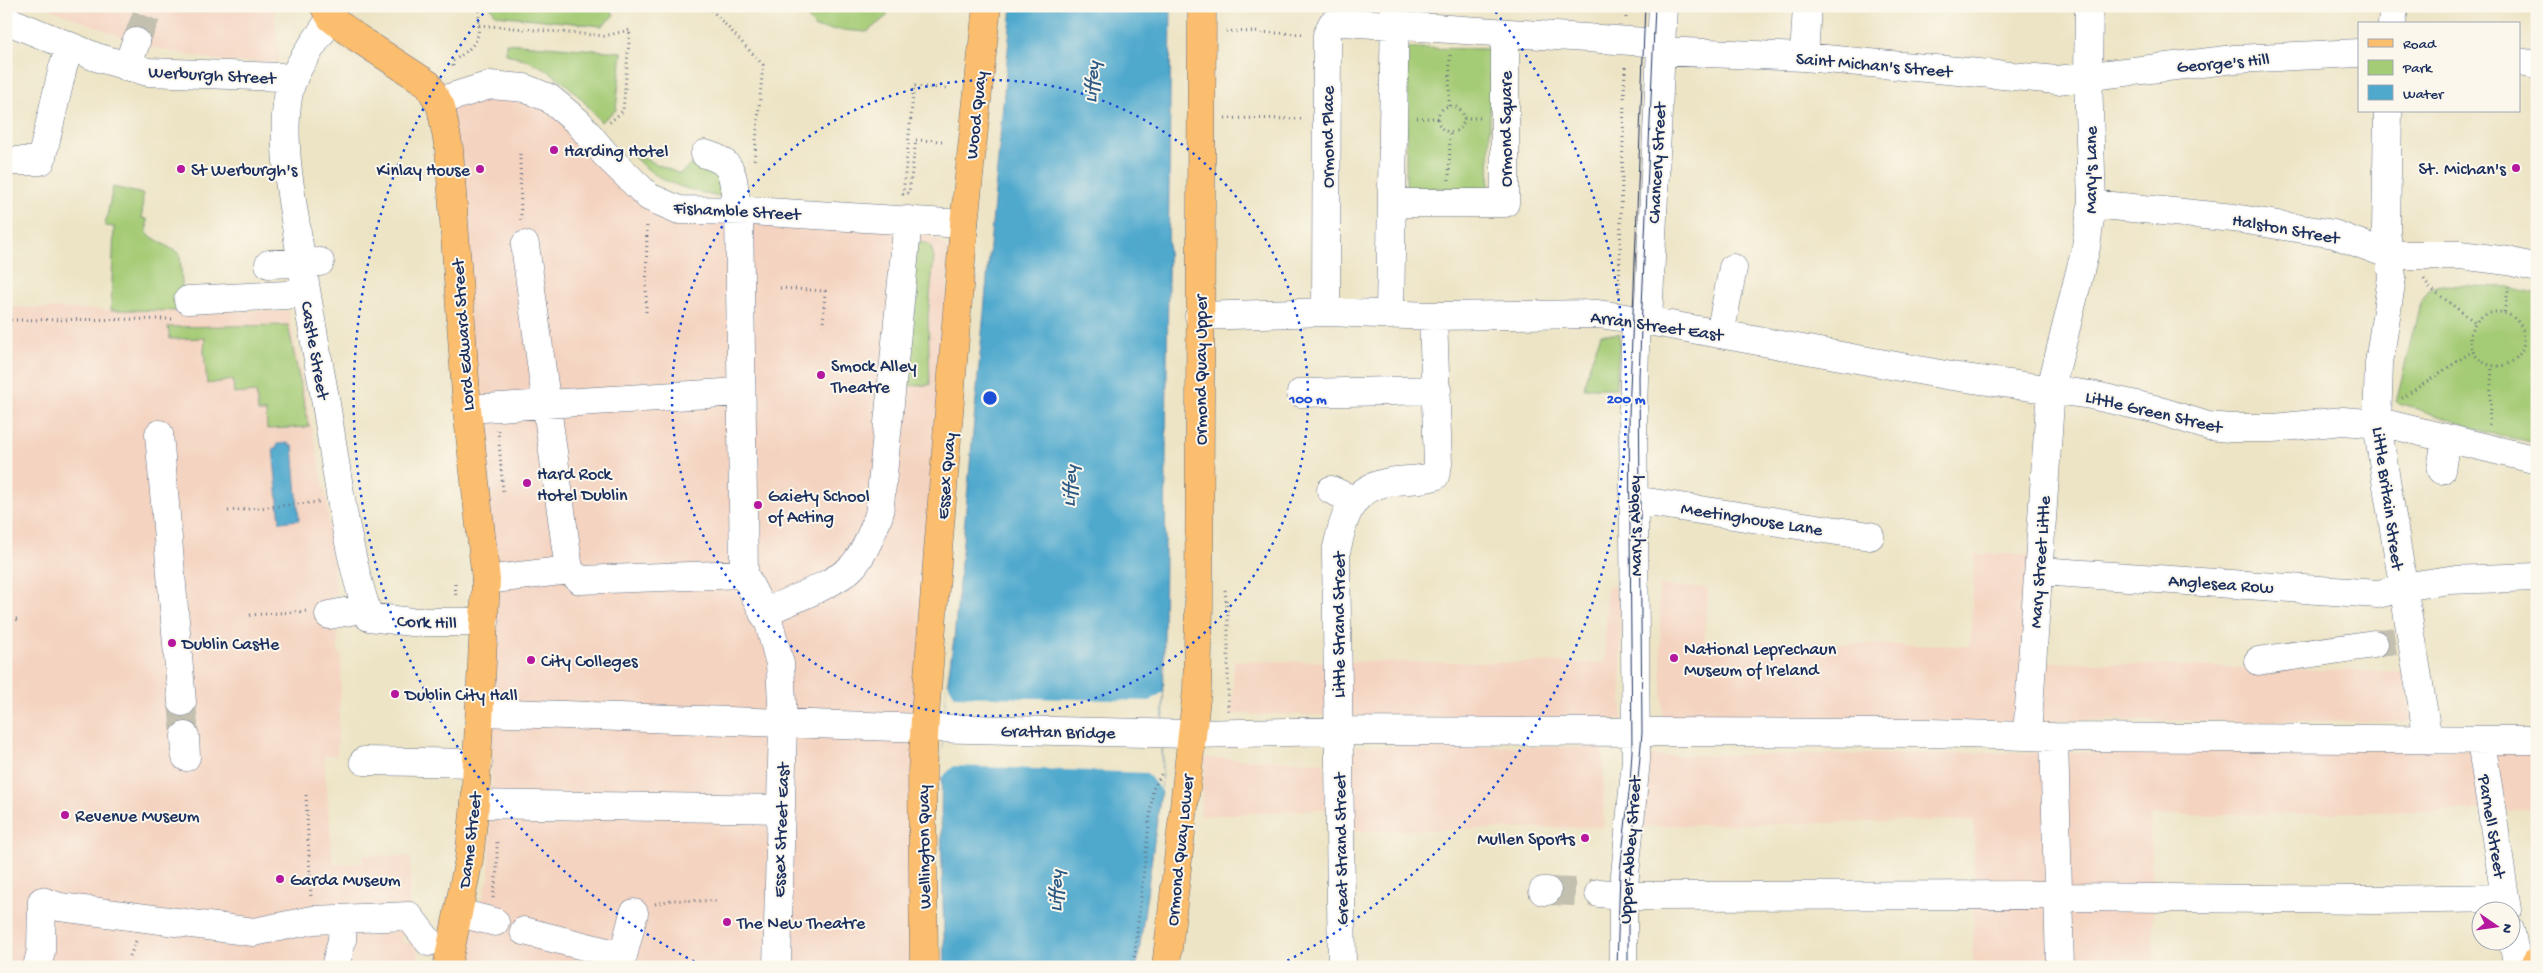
<svg xmlns="http://www.w3.org/2000/svg" width="2543" height="973" font-family="'Gochi Hand',sans-serif">
<style>
.built{fill:#f4d3c0}
.green{fill:#a4cb75;stroke:#607d6a}
.water{fill:#4fa9cd;stroke:#356c96}
.pier{fill:#ede4c5}
.lines{fill:none;stroke-linecap:round;stroke-linejoin:round}
.minor-tunnel{stroke:#c3c0b0;stroke-width:28;stroke-dasharray:28 14;stroke-linecap:butt}
.minor-casing{stroke:#646e82;stroke-width:29}
.major-casing{stroke:#646e82;stroke-width:29}
.path{stroke:#646e82;stroke-width:3;stroke-dasharray:1 4;stroke-linecap:butt}
.minor{stroke:#fff;stroke-width:28}
.major{stroke:#fbbd6e;stroke-width:28}
.tram{stroke:#1b2f5e;stroke-width:1}
.ring{fill:none;stroke:#1d4ed8;stroke-width:2.5;stroke-dasharray:2.5 5}
.poi-dot{fill:#b5179e;stroke:#fbf7ec;stroke-width:2}
.labels{text-anchor:middle;stroke-width:4;stroke-linejoin:round;paint-order:stroke}
.street-label{font-size:18px;fill:#1b2f5e;stroke:#fbf7ec}
.poi-label{font-size:18px;fill:#1b2f5e;stroke:#fbf7ec;text-anchor:start}
.water-label{font-size:19px;font-style:italic;fill:#2d5a85;stroke:#fbf7ec}
.centre{fill:#1d4ed8;stroke:#fbf7ec;stroke-width:2.5}
.ring-label{font-size:15px;text-anchor:middle;font-weight:bold;fill:#1d4ed8;stroke:#fbf7ec;stroke-width:4;stroke-linejoin:round;paint-order:stroke}
</style>
<rect width="100%" height="100%" fill="#fbf7ec"/>
<filter id="ink" filterUnits="userSpaceOnUse"><feTurbulence type="fractalNoise" baseFrequency=".02" numOctaves="2"/><feDisplacementMap in="SourceGraphic" scale="10" xChannelSelector="R" yChannelSelector="G"/><feConvolveMatrix kernelMatrix="1 2 1 2 8 2 1 2 1" color-interpolation-filters="sRGB"/></filter>
<filter id="wash" filterUnits="userSpaceOnUse"><feTurbulence type="fractalNoise" baseFrequency=".0096" numOctaves="4" result="noise"/><feDisplacementMap in="SourceGraphic" scale="20" xChannelSelector="R" yChannelSelector="G"/><feGaussianBlur stdDeviation="1.12" result="paint"/><feColorMatrix in="noise" values="0 0 0 0 0 0 0 0 0 0 0 0 0 0 0 0 0 1.4 0 .05"/><feComposite in="paint" operator="in"/></filter>
<g filter="url(#wash)">
<rect width="100%" height="100%" fill="#ede4c5"/>
<!-- built -->
<path class="built" d="M43,6H274L279,62H227L148,47Z
M478,70L499,72L663,199L901,231L936,238L949,249L914,967H463L489,876L493,659L445,98L450,83Z
M6,307L111,310L288,311L327,501L336,593L329,603L330,627L338,635V652L342,656L337,755L324,756L333,865L363,863V855L411,857L409,903L402,942L414,945L419,953L416,967H6Z
M1975,554H2032L2016,721L1663,722L1659,586L1708,588L1704,641L1970,646Z
M1607,585H1620L1622,720L1232,714L1234,661L1605,663Z
M2044,662L2403,672L2411,722L2042,720Z
M1357,746L1603,747L1604,827L1353,831L1351,755Z
M2422,749L2537,750V809L2150,816L2154,967H1973L1974,820L1643,826L1650,758L1653,756Z
M1205,758L1324,762L1326,809L1200,816Z"/>
<!-- green -->
<path class="green" d="M490,6H608L614,15L602,26L496,15Z
M799,6H888L887,16L867,32L815,28Z
M506,43L622,52L616,110L601,122C575,89 548,63 506,54Z
M1407,48L1491,49L1489,188H1406Z
M629,152L680,174L695,161L710,163L726,182L723,195L714,196C674,185 659,183 629,152Z
M113,187L143,194L142,218L147,219V234L180,254L184,311L111,310L114,227L105,226Z
M916,242L927,243L931,247L934,257L928,316L930,385L905,386Z
M2442,285L2509,287L2537,294V443L2489,433L2396,402L2420,303L2430,288Z
M288,325L309,427L267,429L266,412H258L256,392L234,394L233,380L207,384L204,351L205,338L170,339L168,327Z
M1601,334H1620L1616,388H1584C1587,369 1595,352 1601,334Z"/>
<!-- water -->
<path class="water" d="M1012,6H1171L1163,733L1161,791L1137,967H945C942,857 935,748 954,639Z
M289,443V446H293L299,520L280,522L273,448H277V444Z"/>
<!-- pier -->
<path class="pier" d="M947,682L955,696L1150,701L1163,692L1161,791L1147,773L954,766L940,779Z"/>
</g>
<g filter="url(#ink)">
<g class="lines">
<!-- minor-tunnel -->
<path class="minor-tunnel" d="M136,42L150,6
M2374,644L2395,641
M182,702L185,736
M1547,891L1599,893"/>
<!-- minor casing -->
<g class="minor-casing">
<path id="minor" d="M331,18C316,42 292,69 288,97C281,140 290,189 297,232C305,286 314,339 324,392C337,467 344,545 369,617L412,622H485
M6,20L96,57L148,72L281,77L293,80
M2392,24L2394,6
M1660,51L1804,57L2057,80L2235,59L2359,53
M1804,57L1807,6
M2519,62L2537,65
M127,67L136,42
M439,101L490,85L524,88L549,98L578,122L605,154L649,197L679,210L750,211L964,224
M2388,111L2386,231L2392,277L2379,363L2377,424L2428,740
M705,154C742,164 729,183 739,210L744,574L769,623L780,664L783,722L777,967
M6,161H41L63,67L70,47
M1392,203H1505V33
M2092,204L2234,218L2334,234L2390,255H2460L2508,261L2537,268
M525,245L569,570
M269,264L320,262
M188,300L286,295L306,291
M1326,312L1327,35L1332,24L1344,22L1661,43
M1390,315L1395,7
M1199,316L1326,312L1433,316L1598,314L1648,321L1951,376L2091,395L2154,409L2208,426L2230,428H2274L2343,421L2392,425L2537,460
M1648,321L1663,6
M1720,334L1733,268
M1301,393L1437,390
M467,409L740,392
M159,434L182,702
M2441,470L2446,438
M1331,490L1354,500
M1634,500L1870,536
M569,570L580,580L744,574
M2039,571L2378,594L2416,585L2449,580L2537,577
M486,580L569,570
M763,613C786,602 836,584 852,567C865,553 872,532 879,515L908,220
M329,615L366,608
M2258,661L2374,644
M481,712L924,728L1192,734L1338,731L1931,733L2054,737L2537,740
M185,736L186,757
M2027,736L2051,388L2086,247L2092,204L2088,77L2089,6
M2054,737L2060,967
M2481,741L2507,910
M364,761L478,763
M475,804L780,809
M1543,891H1547
M1599,893L1633,896L2057,895L2071,897L2375,900L2505,898
M459,913L495,922
M2510,929L2516,957L2529,967
M524,931L623,956L634,913
M37,967L41,951L42,901L60,907L254,932L313,920L409,916L429,942
M335,967L342,940L343,919
M1342,967L1336,552C1344,518 1349,489 1389,482C1405,479 1420,481 1435,476L1438,464L1433,316
M1623,967V896L1636,760L1633,409L1636,319"/>
</g>
<!-- major casing -->
<g class="major-casing">
<path id="major" d="M324,6L331,18L356,37L428,84L441,107L449,149L467,409L486,580L475,804L469,859L447,967
M924,967L922,771L926,702L964,224L987,6
M1166,967L1197,690L1199,607L1202,6
M2533,967L2537,960"/>
</g>
<!-- path -->
<path class="path" d="M708,6L763,65L754,163
M1626,18V6
M479,25L604,36L630,30L623,111L609,123
M1226,31L1304,34
M453,66V61C481,42 479,39 479,6
M1449,106L1450,53
M1438 119a13 13 0 1 1 26 0a13 13 0 1 1-26 0Z
M1225,118L1303,119
M1417,118H1439
M1464,118H1481
M942,141L916,140L909,193L903,194L914,86L948,89
M520,154L521,223
M1449,180L1450,132
M2424,279L2430,288L2475,322
M780,288L825,291L823,326
M1619,293L1625,64
M2470 339a27 27 0 1 1 54 0a27 27 0 1 1-54 0Z
M646,312L647,222
M2504,312L2509,287
M6,320L175,319
M2402,398L2473,351
M2489,425L2492,365
M498,430L503,491
M228,511L319,502
M455,584L456,598
M1225,590L1228,616V711
M250,615L307,611
M6,620L18,619
M6,677H8
M306,795L311,897
M493,898L497,871V839
M655,904L671,900L716,901
M130,956L136,941
M1133,967L1153,789L1163,771"/>
<!-- minor -->
<use href="#minor" class="minor"/>
<!-- major -->
<use href="#major" class="major"/>
<!-- tram -->
<path class="tram" d="M1617,967L1620,871L1630,784L1632,751L1629,415L1645,6
M1628,967V896L1642,733L1639,376L1655,6"/>
</g>
</g>
<!-- distance rings -->
<g class="ring">
<circle cx="990" cy="398" r="318"/>
<path d="M701 965A636 636 0 0 1 489 6M1491 6A636 636 0 0 1 1279 965"/>
</g>
<!-- markers -->
<g class="poi-dot">
<circle cx="554" cy="150" r="5"/>
<circle cx="2516" cy="168" r="5"/>
<circle cx="181" cy="169" r="5"/>
<circle cx="480" cy="169" r="5"/>
<circle cx="821" cy="375" r="5"/>
<circle cx="527" cy="483" r="5"/>
<circle cx="758" cy="505" r="5"/>
<circle cx="172" cy="643" r="5"/>
<circle cx="1674" cy="658" r="5"/>
<circle cx="531" cy="660" r="5"/>
<circle cx="395" cy="694" r="5"/>
<circle cx="65" cy="815" r="5"/>
<circle cx="1585" cy="838" r="5"/>
<circle cx="280" cy="879" r="5"/>
<circle cx="727" cy="922" r="5"/>
</g>
<g class="labels">
<!-- street labels -->
<g class="street-label">
<text transform="translate(2223 62) rotate(-5)" y="6">George's Hill</text>
<text transform="translate(1874 64) rotate(5)" y="6">Saint Michan's Street</text>
<text transform="translate(212 74) rotate(3)" y="6">Werburgh Street</text>
<text transform="translate(975 115) rotate(-84)" y="6">Wood Quay</text>
<text transform="translate(1505 129) rotate(-90)" y="6">Ormond Square</text>
<text transform="translate(1327 137) rotate(-90)" y="6">Ormond Place</text>
<text transform="translate(1656 163) rotate(-87)" y="6">Chancery Street</text>
<text transform="translate(2090 170) rotate(-90)" y="6">Mary's Lane</text>
<text transform="translate(737 210) rotate(3)" y="6">Fishamble Street</text>
<text transform="translate(2286 228) rotate(10)" y="6">Halston Street</text>
<text transform="translate(1657 325) rotate(8)" y="6">Arran Street East</text>
<text transform="translate(462 335) rotate(-94)" y="6">Lord Edward Street</text>
<text transform="translate(316 350) rotate(80)" y="6">Castle Street</text>
<text transform="translate(1200 370) rotate(-90)" y="6">Ormond Quay Upper</text>
<text transform="translate(2154 411) rotate(13)" y="6">Little Green Street</text>
<text transform="translate(945 476) rotate(-85)" y="6">Essex Quay</text>
<text transform="translate(2389 498) rotate(82)" y="6">Little Britain Street</text>
<text transform="translate(1752 518) rotate(9)" y="6">Meetinghouse Lane</text>
<text transform="translate(1634 526) rotate(-91)" y="6">Mary's Abbey</text>
<text transform="translate(2039 562) rotate(-86)" y="6">Mary Street Little</text>
<text transform="translate(2221 583) rotate(4)" y="6">Anglesea Row</text>
<text transform="translate(427 621) rotate(2)" y="6">Cork Hill</text>
<text transform="translate(1338 625) rotate(-90)" y="6">Little Strand Street</text>
<text transform="translate(1058 731) rotate(1)" y="6">Grattan Bridge</text>
<text transform="translate(2493 826) rotate(81)" y="6">Parnell Street</text>
<text transform="translate(780 830) rotate(-88)" y="6">Essex Street East</text>
<text transform="translate(469 840) rotate(-83)" y="6">Dame Street</text>
<text transform="translate(923 847) rotate(-91)" y="6">Wellington Quay</text>
<text transform="translate(1340 849) rotate(-91)" y="6">Great Strand Street</text>
<text transform="translate(1179 850) rotate(-84)" y="6">Ormond Quay Lower</text>
<text transform="translate(1629 850) rotate(-86)" y="6">Upper Abbey Street</text>
</g>
<!-- poi labels -->
<g class="poi-label">
<text x="564" y="156">Harding Hotel</text>
<text x="2506" y="174" text-anchor="end">St. Michan's</text>
<text x="191" y="175">St Werburgh's</text>
<text x="470" y="175" text-anchor="end">Kinlay House</text>
<text x="831" y="371">Smock Alley<tspan x="831" dy="21">Theatre</tspan></text>
<text x="537" y="479">Hard Rock<tspan x="537" dy="21">Hotel Dublin</tspan></text>
<text x="768" y="501">Gaiety School<tspan x="768" dy="21">of Acting</tspan></text>
<text x="182" y="649">Dublin Castle</text>
<text x="1684" y="654">National Leprechaun<tspan x="1684" dy="21">Museum of Ireland</tspan></text>
<text x="541" y="666">City Colleges</text>
<text x="405" y="700">Dublin City Hall</text>
<text x="75" y="821">Revenue Museum</text>
<text x="1575" y="844" text-anchor="end">Mullen Sports</text>
<text x="290" y="885">Garda Museum</text>
<text x="737" y="928">The New Theatre</text>
</g>
<!-- water labels -->
<g class="water-label">
<text transform="translate(1090 82) rotate(-86)" y="7">Liffey</text>
<text transform="translate(1068 486) rotate(-87)" y="7">Liffey</text>
<text transform="translate(1054 891) rotate(-89)" y="7">Liffey</text>
</g>
</g>
<circle cx="990" cy="398" r="8" class="centre"/>
<g class="ring-label">
<text x="1308" y="403">100 m</text>
<text x="1626" y="403">200 m</text>
</g>
<!-- margin -->
<rect width="2543" height="973" fill="none" stroke="#fbf7ec" stroke-width="25"/>
<!-- legend -->
<rect x="2358" y="22" width="162" height="90" fill="#fbf7ec" stroke="#a1a7b3"/>
<rect x="2368" y="39" width="25" height="8" fill="#fbbd6e" stroke="#a1a7b3"/>
<text x="2403" y="48" font-size="15" fill="#1b2f5e">Road</text>
<rect x="2368" y="60" width="25" height="15" fill="#a4cb75" stroke="#a1a7b3"/>
<text x="2403" y="72" font-size="15" fill="#1b2f5e">Park</text>
<rect x="2368" y="85" width="25" height="15" fill="#4fa9cd" stroke="#a1a7b3"/>
<text x="2403" y="98" font-size="15" fill="#1b2f5e">Water</text>
<!-- north arrow -->
<g transform="translate(2496 926) rotate(103)"><circle r="24" fill="#fbf7ec" stroke="#a1a7b3"/>
<path d="M0-4L9 19L0 12L-9 19Z" fill="#b5179e"/>
<text y="-8" font-size="14" font-weight="bold" text-anchor="middle" fill="#1b2f5e">N</text>
</g>
</svg>
